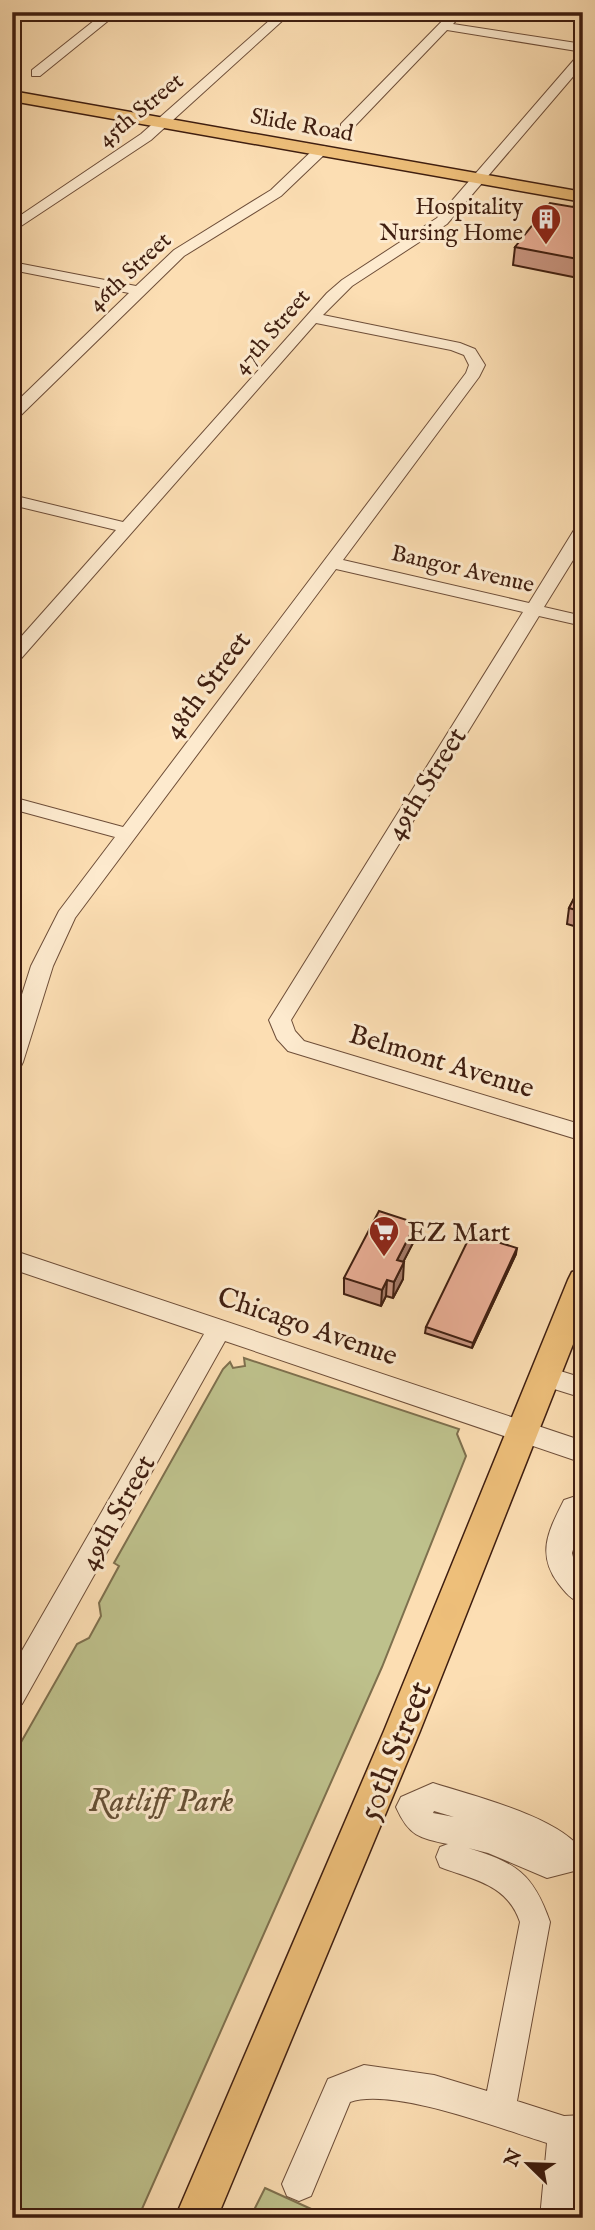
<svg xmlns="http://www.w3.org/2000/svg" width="595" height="2230" font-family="'IM FELL English',serif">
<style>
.green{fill:#bec18c;stroke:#7e704e;stroke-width:2}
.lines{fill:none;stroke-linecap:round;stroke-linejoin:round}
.minor-casing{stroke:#6e4e39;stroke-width:2}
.major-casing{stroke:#3f1e10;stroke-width:3}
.minor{fill:#fdeace;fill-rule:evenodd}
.major{fill:#eebf7a;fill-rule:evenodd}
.wall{fill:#cc9884;stroke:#3f1e10;stroke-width:2}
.shaded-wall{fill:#a67c6b;stroke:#3f1e10;stroke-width:2}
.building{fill:#edb199;stroke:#3f1e10;stroke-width:2}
.labels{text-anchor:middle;stroke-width:6;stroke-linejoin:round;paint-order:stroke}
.far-street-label{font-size:23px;fill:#3f1e10;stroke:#fdeace}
.far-poi-label{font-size:23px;fill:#3f1e10;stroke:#fdeace;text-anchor:end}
.street-label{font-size:28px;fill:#3f1e10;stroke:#fdeace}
.poi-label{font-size:28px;fill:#3f1e10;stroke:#fdeace;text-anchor:start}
.near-street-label{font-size:33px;fill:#3f1e10;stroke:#fdeace}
.near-park-label{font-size:33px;font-style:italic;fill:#654f35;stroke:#fdeace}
</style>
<rect width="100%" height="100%" fill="#fcdeb3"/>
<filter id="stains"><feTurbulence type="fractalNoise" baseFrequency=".00286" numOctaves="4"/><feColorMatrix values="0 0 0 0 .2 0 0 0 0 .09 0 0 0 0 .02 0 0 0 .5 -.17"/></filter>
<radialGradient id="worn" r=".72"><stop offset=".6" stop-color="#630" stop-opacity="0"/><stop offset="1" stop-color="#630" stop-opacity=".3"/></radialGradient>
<!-- green -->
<path class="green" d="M244,1358L459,1429L457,1434L466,1456L382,1667L138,2218H12V1758L77,1644L89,1638L101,1616L99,1603L119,1566L114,1563L223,1369L230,1362L233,1368L245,1366Z
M265,2188L331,2218H250Z"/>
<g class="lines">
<!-- minor casing -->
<g class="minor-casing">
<path id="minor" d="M105,12H119L40,76H32V70Z
M279,12H292L151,140L12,232V221L141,134Z
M451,12H464L453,24L583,44V52L447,30L351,130H341V124Z
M583,53V65L447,224L352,286L323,315L460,343L475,349L485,365L479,377L343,560L529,603L574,530L583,525V544L544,607L583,616V626L539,616L291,1020L295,1031L304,1041L583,1125V1141L288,1051L277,1039L269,1020L523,612L336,569L75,918L53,966L23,1062L20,1068L12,1070V1026L31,966L59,911L115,837L12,809V797L123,827L466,373L469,365L464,355L451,350L316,323L18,662L12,663V647L116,530L12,505V495L123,522L327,293L342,280L437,218L579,54Z
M321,146L326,147V153L281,196L184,256L18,418L12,420V406L129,293L12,270V262L136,286L174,250L271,190L316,147Z
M12,1250L583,1441V1463L225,1341L22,1704L12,1708V1668L204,1334L12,1269Z
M544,1366L583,1378V1398L535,1383L531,1376L535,1369Z
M573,1497L583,1501V1517L572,1553L574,1561L583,1573V1604C571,1600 565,1592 558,1583C536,1553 549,1530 564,1500Z
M433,1783C473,1796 561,1817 583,1852L582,1869L547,1878L488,1853L468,1848C516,1863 533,1873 550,1922L517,2101L564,2116L583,2115V2147L579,2148L574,2218H540L547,2143C501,2129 393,2087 350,2102L311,2196L299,2201L287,2196L282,2184L328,2079L364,2065L434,2075L487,2091L520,1922C507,1884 474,1880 440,1867L436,1857L440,1847L448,1844C419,1838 409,1836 396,1807L401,1797ZM434,1811L454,1817L433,1813Z"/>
</g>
<!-- major casing -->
<g class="major-casing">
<path id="major" d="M12,91L583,192V202L12,101Z
M583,1269V1319L420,1731L217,2218H175L384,1731L568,1280L572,1272Z"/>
</g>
<!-- minor -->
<use href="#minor" class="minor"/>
<!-- major -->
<use href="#major" class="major"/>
</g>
<!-- wall -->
<path class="wall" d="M583,198V279L513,265L515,247L573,207Z
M583,881V933L581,932V928L567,924L569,908Z
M415,1239L403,1262V1279L393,1298L386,1296L381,1306L344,1294V1278Z
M516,1254L472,1348L425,1333L426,1327Z"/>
<!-- shaded-wall -->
<path class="shaded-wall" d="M416,1223L415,1239L396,1276L397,1260Z
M517,1248L516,1254L472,1348L473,1343Z
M404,1262L403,1279L393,1298L394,1282Z
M387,1280L386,1296L381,1306L382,1290Z"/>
<!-- building -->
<path class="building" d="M580,197L583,198V260L515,247L550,203L573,207Z
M583,881V912L569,908Z
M379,1211L416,1223L397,1260L404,1262L394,1282L387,1280L382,1290L344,1278Z
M471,1234L517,1248L473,1343L426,1327Z"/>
<!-- icons -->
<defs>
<g id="building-pin" transform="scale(1.575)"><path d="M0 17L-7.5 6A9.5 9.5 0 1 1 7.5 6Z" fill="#8f2418" stroke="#fdeace"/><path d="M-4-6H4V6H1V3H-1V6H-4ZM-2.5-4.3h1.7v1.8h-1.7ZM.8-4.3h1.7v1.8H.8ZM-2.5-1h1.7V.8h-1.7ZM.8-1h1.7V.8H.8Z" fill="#fff"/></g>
<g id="supermarket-pin" transform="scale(1.575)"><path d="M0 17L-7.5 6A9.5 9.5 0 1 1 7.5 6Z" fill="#8f2418" stroke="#fdeace"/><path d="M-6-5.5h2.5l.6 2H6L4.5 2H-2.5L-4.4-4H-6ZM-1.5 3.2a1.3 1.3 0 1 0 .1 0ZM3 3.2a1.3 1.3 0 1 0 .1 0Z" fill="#fff"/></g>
</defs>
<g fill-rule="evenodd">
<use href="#building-pin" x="546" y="219"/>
<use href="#supermarket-pin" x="384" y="1231"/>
</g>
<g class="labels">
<!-- far-street labels -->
<g class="far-street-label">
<text transform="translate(140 109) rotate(-39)" y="8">45th Street</text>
<text transform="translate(302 124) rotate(10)" y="8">Slide Road</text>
<text transform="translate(129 271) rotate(-43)" y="8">46th Street</text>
<text transform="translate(271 331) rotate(-49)" y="8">47th Street</text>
<text transform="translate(463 568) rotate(13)" y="8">Bangor Avenue</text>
</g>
<!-- far-poi labels -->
<g class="far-poi-label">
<text x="523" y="214">Hospitality<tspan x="523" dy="26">Nursing Home</tspan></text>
</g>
<!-- street labels -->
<g class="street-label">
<text transform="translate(206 684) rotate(-53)" y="10">48th Street</text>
<text transform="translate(425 783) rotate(-58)" y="10">49th Street</text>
<text transform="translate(442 1060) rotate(17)" y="10">Belmont Avenue</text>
<text transform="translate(308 1325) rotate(19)" y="10">Chicago Avenue</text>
<text transform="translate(116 1512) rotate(-61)" y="10">49th Street</text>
</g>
<!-- poi labels -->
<g class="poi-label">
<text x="407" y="1241">EZ Mart</text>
</g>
<!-- near-street labels -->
<g class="near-street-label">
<text transform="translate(393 1750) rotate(-68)" y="12">50th Street</text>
</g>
<!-- near-park labels -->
<g class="near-park-label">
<text x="161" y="1811">Ratliff Park</text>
</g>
</g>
<!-- margin -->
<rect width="595" height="2230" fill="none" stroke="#fcdeb3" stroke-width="42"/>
<rect x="14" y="14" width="567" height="2202" fill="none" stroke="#3f1e10" stroke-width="3.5"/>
<rect x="21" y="21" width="553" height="2188" fill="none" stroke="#3f1e10" stroke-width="2"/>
<!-- north arrow -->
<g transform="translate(528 2164) rotate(293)" stroke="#fdeace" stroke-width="5" paint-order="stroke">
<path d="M0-5L12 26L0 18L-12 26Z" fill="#3f1e10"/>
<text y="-10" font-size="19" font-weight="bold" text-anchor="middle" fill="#3f1e10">N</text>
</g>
<rect width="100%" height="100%" filter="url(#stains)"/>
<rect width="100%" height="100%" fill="url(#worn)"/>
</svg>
